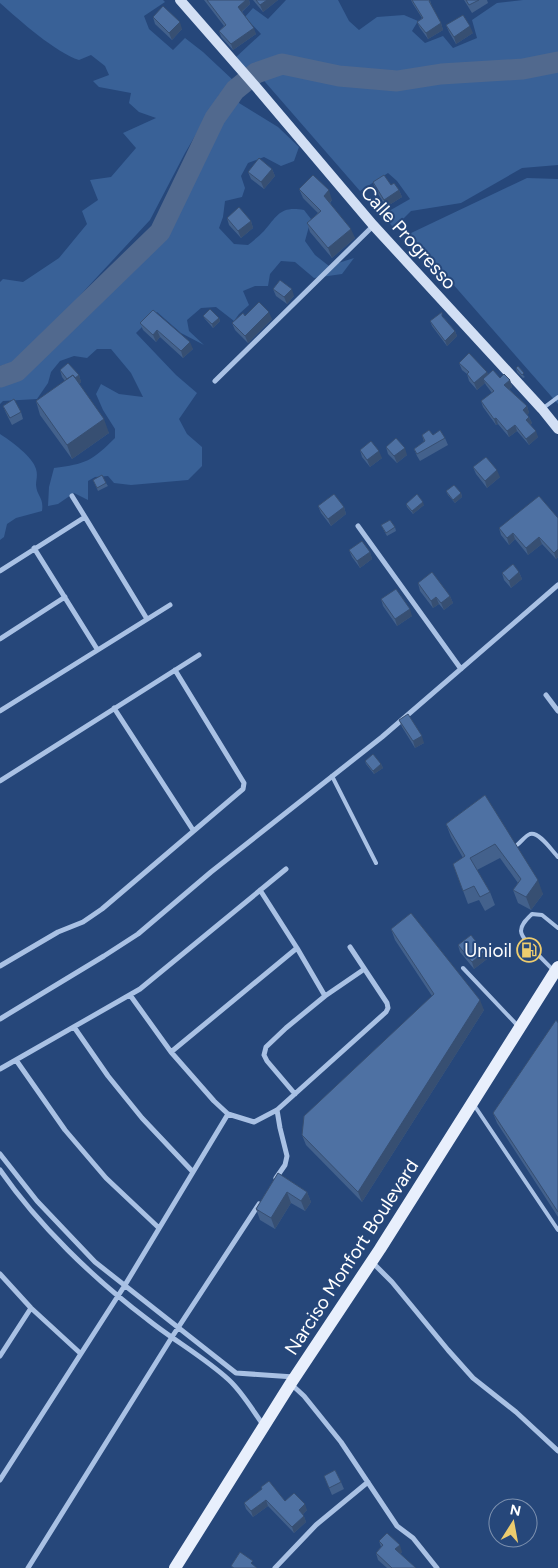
<svg xmlns="http://www.w3.org/2000/svg" width="558" height="1568" font-family="Figtree,sans-serif">
<style>
.green{fill:#396197}
.lines{fill:none;stroke-linecap:round;stroke-linejoin:round}
.river{stroke:#51698e;stroke-width:21}
.lane{stroke:#a9c1e4;stroke-width:4}
.street{stroke:#a9c1e4;stroke-width:5}
.secondary{stroke:#d2dff4;stroke-width:10}
.primary{stroke:#e8effc;stroke-width:12}
.wall{fill:#43618c}
.shaded-wall{fill:#374f72}
.building{fill:#4e71a3;stroke:#374f72}
.labels{text-anchor:middle;stroke-width:4;stroke-linejoin:round;paint-order:stroke}
.street-label{font-size:19px;fill:#fff;stroke:#26477a}
.poi-label{font-size:19px;fill:#fff;stroke:#26477a;text-anchor:end}
</style>
<rect width="100%" height="100%" fill="#26477a"/>
<!-- green -->
<path class="green" d="M0,0H163L165,2L144,16L149,29L173,50L185,38L203,52L234,81L219,95L185,153L150,220L85,290L40,341L14,362L0,366V282L3,279L23,282L59,258L87,224L82,211L98,200L90,180L111,177L136,148L123,133L156,118L139,112L129,103L131,93L99,87L93,81L109,75L105,66L91,55L79,60C56,53 19,20 0,3Z
M286,0H338L349,21L359,30L377,17L404,15L418,21L412,31L425,43L443,36L453,48L477,38L472,20L497,3L523,0H558V55L524,65L438,71L395,77L367,71H336L307,66L287,59L249,73L235,58L261,34L245,17L253,8L268,19Z
M558,67V165L522,168L461,203L411,211L394,228L382,215L410,199L397,181L388,173L360,191L259,75L282,70L337,82L377,85L419,86L449,79L527,76Z
M242,91L239,103L278,127L299,147L294,161L281,166L264,157L248,163L241,176L245,188L242,197L225,201L223,217L219,228L234,244L248,245C253,241 259,236 264,231C278,215 280,206 304,210L311,219L305,241L315,255L329,266L354,258L342,274L314,278L295,262L281,261L270,274L268,286H255L243,291L249,305L239,314L234,321L216,307L201,308L187,320L189,331L204,345L181,333L157,312L136,333L176,375L197,393L179,419L187,434L202,447V466L188,480L131,485L114,483L108,476L95,477L88,481V500L74,493L58,504L48,506L49,487L54,468C86,464 92,461 115,438V429L103,410L96,394L101,384L119,394L143,397L131,373L111,349H97L87,358L74,356L60,361L51,372L48,383L37,399L3,401L0,404V384L21,377L143,258L169,235L223,123Z
M527,178L558,179V404L409,234Z
M0,434C11,441 33,457 36,469C38,475 36,480 36,485C37,497 44,497 42,511L16,518L7,524L4,537L0,540Z"/>
<g class="lines">
<!-- river -->
<path class="river" d="M0,377L17,371L160,232L215,118L235,90L256,73L282,64L339,76L397,81L441,74L523,69L558,62"/>
<!-- lane -->
<path class="lane" d="M542,409L558,397
M332,776L376,863
M517,845C521,842 525,836 530,834C539,831 552,851 558,857
M463,968L518,1026
M553,970C546,962 521,940 521,931C521,924 527,919 532,914L542,915L558,928
M474,1105L558,1230"/>
<!-- street -->
<path class="street" d="M215,381L373,226
M72,496L85,517
M358,526L461,669
M34,548L97,649
M0,571L85,517L147,619
M0,639L65,597
M546,695L558,711
M114,708L193,830
M0,711L170,605
M0,781L199,655
M260,890L297,948L325,996
M0,966L58,932L83,922L102,909L243,789L244,783L175,670
M130,995L171,1052L214,1101L228,1114L254,1122L277,1110L386,1012L388,1008L387,1003L350,947
M0,1019L104,956L138,934L211,872L382,737L558,585
M74,1027L108,1076L142,1118L193,1172
M171,1052L297,948
M16,1060L65,1130L106,1178L159,1228
M0,1069L140,989L286,869
M295,1094L267,1061L264,1055L266,1047L286,1028L325,996L363,970
M0,1154L37,1201L95,1262L236,1373L294,1377
M0,1170C38,1225 94,1279 147,1319C173,1340 204,1357 229,1380C243,1393 253,1411 264,1426
M276,1178L285,1165L287,1156L280,1128L277,1110
M372,1262L392,1282L448,1350L473,1378L516,1412L558,1451
M0,1274L31,1308L80,1353
M0,1356L31,1308
M291,1384L304,1396L341,1442L397,1526L413,1538L437,1568
M0,1480L125,1285L228,1114
M28,1568L172,1337L259,1204
M275,1568L316,1525L368,1482"/>
<!-- secondary -->
<path class="secondary" d="M180,0L257,88L373,225L542,409L558,429"/>
<!-- primary -->
<path class="primary" d="M175,1568L291,1383L380,1249L558,967"/>
</g>
<!-- wall -->
<path class="wall" d="M204,0H249L250,4L242,12L256,34L233,50L221,37L219,31L224,26Z
M253,0H278L263,12Z
M411,0H430L432,7L441,23L443,30L428,39L420,28L417,22L422,18L413,4Z
M464,0H487L488,3L472,13Z
M153,17L182,29L172,40L155,24Z
M446,25L473,33L456,44L449,32Z
M272,169L275,176L264,189L251,179L248,172Z
M373,182L391,185L399,190L402,197L386,207L375,189Z
M299,189L332,200L330,203L355,238L332,258L310,232L307,223L318,213L303,198Z
M227,218L251,221L253,228L241,238L229,225Z
M273,289L294,296L287,304L276,296Z
M153,310L193,349L183,358L160,337L156,342L143,330L140,323Z
M203,316L219,318L220,321L213,328L205,319Z
M245,316L272,319L248,343L235,330L232,323Z
M444,318L455,331L457,336L447,346L432,326L430,321Z
M459,363L487,372L488,375L510,380L512,387L509,389L527,406L529,413L527,414L529,417L532,423L530,425L538,437L529,445L517,431L509,437L498,424L496,425L483,407L481,401L492,393L486,385L485,383L477,390L469,381L467,374L462,370Z
M516,368L525,377L523,378L517,372Z
M60,370L79,375L81,382L79,384L109,433L72,459L40,415L36,401L65,381L62,377Z
M3,406L21,412L23,419L12,425L6,413Z
M422,435H433L445,438L448,445L420,461L417,456L414,449L424,442Z
M386,447L407,455L397,463L388,454Z
M360,450L382,458L370,467L362,457Z
M473,467L500,477L487,488L476,474Z
M93,480L106,483L108,486L98,491Z
M446,491L461,493L462,497L455,503L448,495Z
M406,504L424,505L413,514L407,507Z
M318,506L344,507L346,514L331,526L321,513Z
M558,518V557L556,559L542,544L528,555L515,539L509,545L501,535L499,528Z
M381,525L395,527L396,531L387,536Z
M349,550L370,552L372,559L360,568L352,557Z
M519,572L522,579L511,588L504,580L502,573Z
M418,583L450,596L453,603L444,610L439,604L433,608L420,591Z
M381,599L412,616L397,626L383,606Z
M399,720L424,743L415,748L402,727Z
M365,761L381,764L383,768L374,774L366,764Z
M485,795L543,894L531,910L518,903L513,890L518,883L500,858L477,870L490,892L495,905L485,911L479,900L468,904L453,864L463,858L451,837L446,824Z
M391,929L484,1010L362,1202L306,1145L302,1135L432,996L395,940Z
M458,945L487,959L474,969L460,952Z
M558,1023V1217L497,1123L493,1113Z
M278,1173L307,1192L311,1202L305,1211L291,1203L275,1229L260,1220L256,1209Z
M324,1476L341,1482L344,1489L332,1495Z
M261,1487L285,1501L307,1510L303,1514L306,1522L294,1533L268,1506L253,1517L246,1509L244,1503L262,1489Z
M379,1541L402,1552L400,1554L416,1568H387L378,1560L376,1553L381,1547Z"/>
<!-- shaded-wall -->
<path class="shaded-wall" d="M246,0H249L250,4L240,13L238,7Z
M267,0H278L263,12L260,5Z
M180,22L182,29L172,40L169,33Z
M441,23L443,30L428,39L426,33Z
M470,26L473,33L456,44L454,37Z
M254,28L256,34L233,50L231,44Z
M272,169L275,176L264,189L261,182Z
M329,190L332,200L327,205L324,196Z
M399,190L402,197L386,207L384,200Z
M251,221L253,228L241,238L238,231Z
M351,229L355,238L332,258L328,248Z
M292,289L294,296L287,304L284,297Z
M269,312L272,319L248,343L245,336Z
M219,318L220,321L213,328L212,324Z
M157,330L160,337L156,342L153,335Z
M455,331L457,336L447,346L445,341Z
M190,342L193,349L183,358L181,351Z
M487,372L490,379H483L485,383L477,390L474,383Z
M79,375L81,382L73,390L70,383Z
M510,380L512,387L506,391L504,385Z
M527,406L529,413L525,416L523,410Z
M529,417L532,423L529,426L526,420Z
M496,418L498,424L496,425L494,419Z
M104,419L109,433L72,459L67,445Z
M515,425L517,431L509,437L507,431Z
M536,431L538,437L529,445L526,439Z
M405,448L407,455L397,463L394,456Z
M379,451L382,458L370,467L367,460Z
M497,470L500,477L487,488L485,481Z
M461,493L462,497L455,503L453,500Z
M423,502L424,505L413,514L412,511Z
M344,507L346,514L331,526L328,519Z
M513,533L515,539L509,545L507,538Z
M539,537L542,544L528,555L526,548Z
M558,549V557L556,559L554,553Z
M370,552L372,559L360,568L357,561Z
M519,572L522,579L511,588L509,581Z
M450,596L453,603L444,610L441,603Z
M436,597L439,604L433,608L431,601Z
M410,609L412,616L397,626L395,619Z
M422,736L424,743L415,748L413,741Z
M381,764L383,768L374,774L373,771Z
M538,880L543,894L531,910L526,897Z
M484,952L487,959L474,969L472,962Z
M480,1000L484,1010L362,1202L358,1192Z
M287,1192L291,1203L275,1229L271,1218Z
M307,1192L311,1202L305,1211L301,1201Z
M266,1500L268,1506L253,1517L251,1511Z
M305,1504L307,1510L301,1516L299,1510Z
M304,1516L306,1522L294,1533L292,1527Z
M400,1545L402,1552L398,1556L395,1549Z"/>
<!-- building -->
<path class="building" d="M207,0H246L238,7L254,28L231,44L219,31L226,25Z
M256,0H267L260,5Z
M412,0H430L429,1L441,23L426,33L417,22L423,18Z
M466,0H479L469,5Z
M163,6L180,22L169,33L153,17Z
M463,15L470,26L454,37L446,25Z
M259,158L272,169L261,182L248,172Z
M313,175L329,190L324,196L351,229L328,248L307,223L321,211L299,189Z
M384,175L391,185L394,183L399,190L384,200L373,182Z
M239,207L251,221L238,231L227,218Z
M280,280L292,289L284,297L273,289Z
M259,302L269,312L245,336L232,323L243,313L245,316Z
M210,309L219,318L212,324L203,316Z
M153,310L190,342L181,351L157,330L153,335L140,323Z
M442,312V316L455,331L445,341L430,321Z
M469,353L487,372L474,383L467,374L469,372L459,363Z
M68,363L79,375L75,378L73,375L67,379L60,370Z
M518,366L524,373L522,375L516,368Z
M493,370L500,378L504,374L510,380L504,385L527,406L523,410L529,417L526,420L536,431L526,439L515,425L507,431L496,418L494,419L481,401L494,391L483,379Z
M73,375L104,419L67,445L36,401Z
M14,399L21,412L10,418L3,406Z
M429,430L433,435L440,430L445,438L417,454L414,449L425,441L422,435Z
M396,438L405,448L394,456L386,447Z
M371,441L379,451L367,460L360,450Z
M486,457L497,470L485,481L473,467Z
M102,475L106,483L97,488L93,480Z
M454,485L461,493L453,500L446,491Z
M334,494L344,507L328,519L318,506Z
M417,494L423,502L412,511L406,504Z
M539,496L558,518V549L554,553L539,537L526,548L513,533L507,538L499,528Z
M390,520L395,527L386,533L381,525Z
M362,541L370,552L357,561L349,550Z
M513,564L519,572L509,581L502,573Z
M432,572L450,596L441,603L436,597L431,601L418,583Z
M396,589L410,609L395,619L381,599Z
M408,714L422,736L413,741L399,720Z
M373,754L381,764L373,771L365,761Z
M485,795L538,880L526,897L513,890L521,879L495,844L470,858L490,892L480,897L474,886L463,891L453,864L465,856L446,824Z
M411,913L480,1000L358,1192L302,1135L304,1116L434,994L391,929Z
M471,935L484,952L472,962L458,945Z
M556,1020L558,1023V1212L493,1113Z
M278,1173L307,1192L301,1201L287,1192L271,1218L256,1209Z
M335,1470L341,1482L329,1488L324,1476Z
M269,1481L285,1501L294,1493L305,1504L299,1510L304,1516L292,1527L266,1500L251,1511L244,1503L262,1489L261,1487Z
M387,1533L400,1545L395,1549L416,1568H392L376,1553L383,1545L379,1541Z
M240,1552L253,1561L251,1563L257,1568H234L231,1566Z"/>
<!-- icons -->
<defs>
<g id="fuel-ring" transform="scale(1.25)"><circle r="9.5" fill="#26477a" stroke="#edcc6e" stroke-width="1.5"/><path d="M-5.5-6h7V0h2V4h1.3V-2.5L3-4.5l.8-.8L6-3V5H2.5V1h-1V6h-7ZM-4.2-4.7v3.2H.2V-4.7Z" fill="#edcc6e"/></g>
</defs>
<g fill-rule="evenodd">
<use href="#fuel-ring" x="529" y="950"/>
</g>
<g class="labels">
<!-- street labels -->
<g class="street-label">
<text transform="translate(409 237) rotate(48)" y="7">Calle Progresso</text>
<text transform="translate(351 1257) rotate(-57)" y="7">Narciso Monfort Boulevard</text>
</g>
<!-- poi labels -->
<g class="poi-label">
<text x="512" y="957">Unioil</text>
</g>
</g>
<!-- north arrow -->
<g transform="translate(513 1523) rotate(11)"><circle r="24" fill="#26477a" stroke="#7d91af"/>
<path d="M0-4L9 19L0 12L-9 19Z" fill="#edcc6e"/>
<text y="-8" font-size="14" font-weight="bold" text-anchor="middle" fill="#ffffff">N</text>
</g>
</svg>
